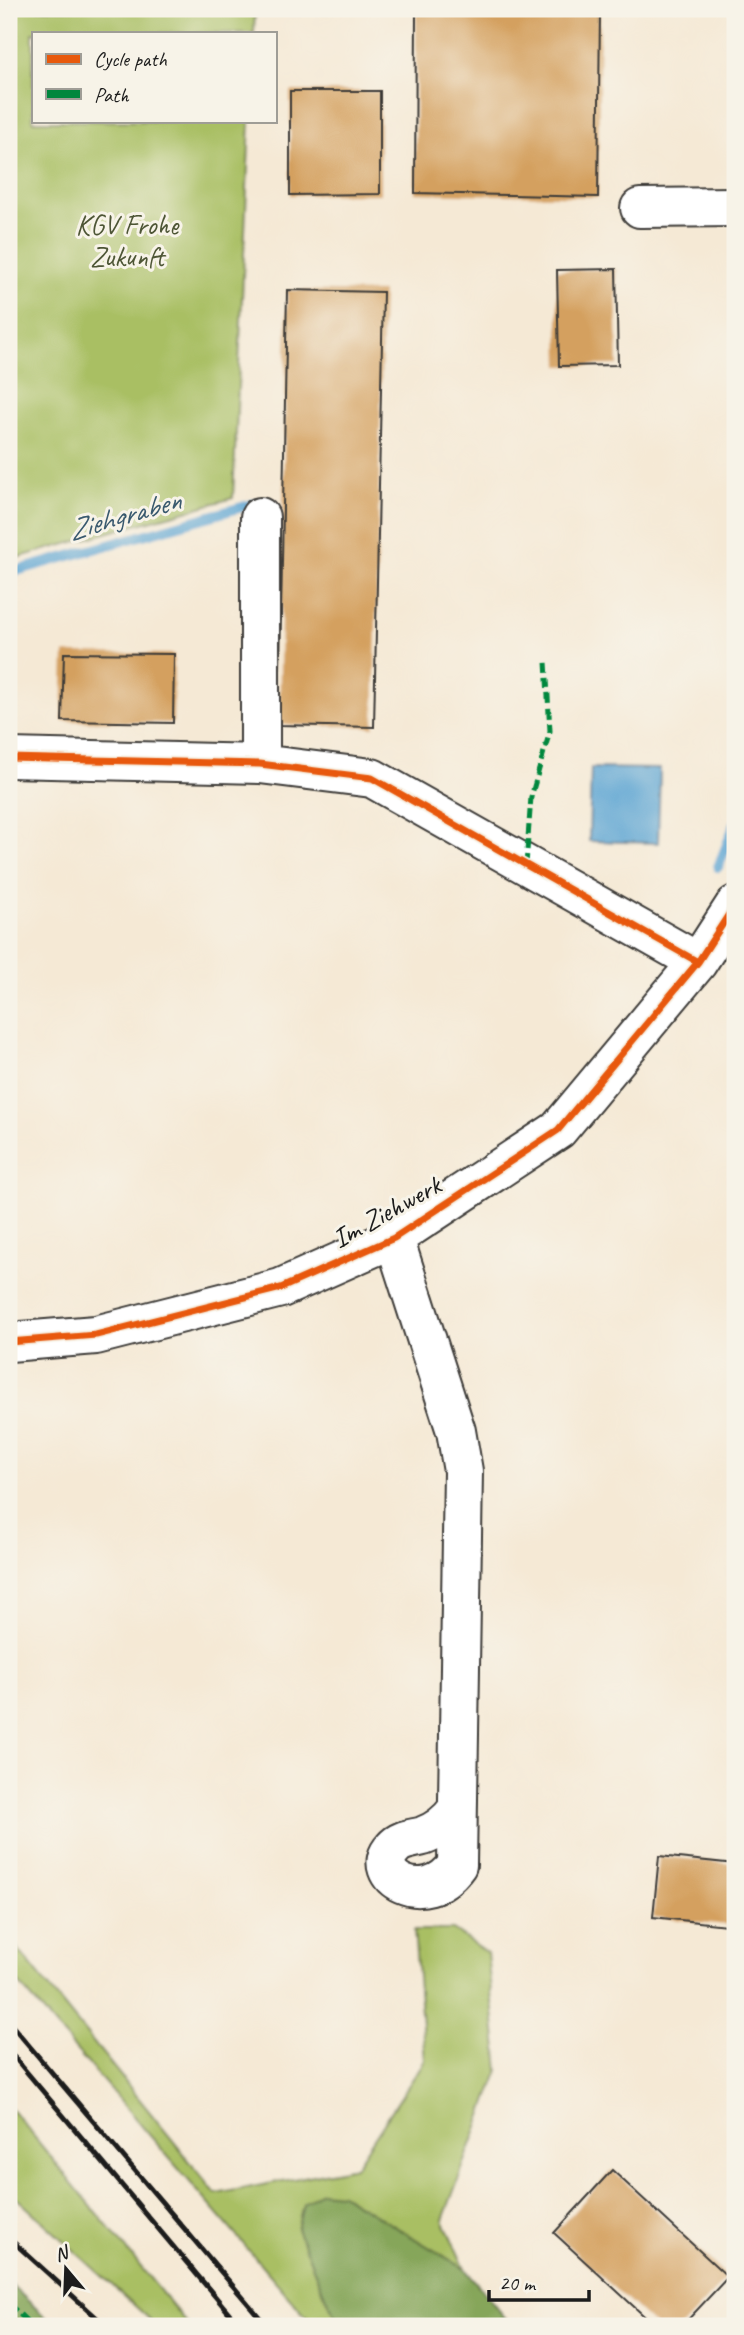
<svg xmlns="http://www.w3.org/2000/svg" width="744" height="2335" font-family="Caveat,sans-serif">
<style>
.green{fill:#a9bf64;stroke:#626e40;stroke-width:2}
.forest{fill:#86a65a;stroke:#51613b;stroke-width:2}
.water{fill:#5ca4d3;stroke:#3c6078;stroke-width:2}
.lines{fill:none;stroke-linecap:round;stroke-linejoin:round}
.stream{stroke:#5ca4d3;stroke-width:10}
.building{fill:#d4a05f}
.minor-casing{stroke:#3d3b38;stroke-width:42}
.minor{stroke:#fff;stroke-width:38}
.rail{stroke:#1c1c1c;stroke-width:5}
.quiet{stroke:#00873e;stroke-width:5;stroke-dasharray:10 5;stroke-linecap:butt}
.cycleway-casing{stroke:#f7f3e8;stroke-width:11}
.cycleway{stroke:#e8590c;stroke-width:7}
.labels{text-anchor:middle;stroke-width:6;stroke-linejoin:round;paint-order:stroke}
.park-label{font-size:28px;fill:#4d5535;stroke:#f7f3e8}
.street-label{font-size:28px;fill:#1c1c1c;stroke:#f7f3e8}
.water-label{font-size:30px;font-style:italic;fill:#39596e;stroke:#f7f3e8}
</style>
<rect width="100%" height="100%" fill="#f7f3e8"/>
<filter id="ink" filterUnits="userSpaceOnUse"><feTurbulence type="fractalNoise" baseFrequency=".0143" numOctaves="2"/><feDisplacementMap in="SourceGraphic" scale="14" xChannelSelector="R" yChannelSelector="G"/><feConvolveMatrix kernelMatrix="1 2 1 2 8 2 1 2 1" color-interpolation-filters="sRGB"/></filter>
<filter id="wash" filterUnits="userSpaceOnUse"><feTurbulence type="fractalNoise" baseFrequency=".00686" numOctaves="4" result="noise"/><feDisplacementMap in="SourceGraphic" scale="28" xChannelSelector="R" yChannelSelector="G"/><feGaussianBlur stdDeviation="1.57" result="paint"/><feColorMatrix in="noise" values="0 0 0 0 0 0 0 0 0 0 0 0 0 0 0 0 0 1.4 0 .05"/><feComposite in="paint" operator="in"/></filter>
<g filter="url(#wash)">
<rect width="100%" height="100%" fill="#f5e9d5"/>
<!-- green -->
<path class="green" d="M9,9H255L254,33H33V121H250L233,498L9,560Z
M414,1930H453L487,1953L499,2070L443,2220L465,2269L341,2194L327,2301L342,2326H314L9,1972V1938L216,2194L355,2167L425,2060Z
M9,2106L189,2326H157L9,2191Z"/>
<!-- forest -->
<path class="forest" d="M321,2192L341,2194L465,2269L512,2326H342L327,2301L297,2229L303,2204Z
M9,2283L55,2326H9Z"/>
<!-- water -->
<path class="water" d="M591,768L660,769L658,843L589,841Z"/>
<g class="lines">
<!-- stream -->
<path class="stream" d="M9,573L253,504
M718,867L735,824"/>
</g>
<g id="blocks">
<!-- building -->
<path class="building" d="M416,9H600L598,197L415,193Z
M290,91H380V194L290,195Z
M616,269L618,365L559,366L557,270Z
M287,290L383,292L374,727L279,725Z
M64,653L174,654L173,723L62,721Z
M659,1856L735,1864V1926L653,1917Z
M612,2170L728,2277L682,2326H655L554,2233Z"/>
</g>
</g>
<g filter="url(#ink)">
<use href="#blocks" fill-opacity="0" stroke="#3d3b38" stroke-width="2"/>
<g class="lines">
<!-- minor casing -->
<g class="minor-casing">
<path id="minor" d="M640,208L735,207
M260,517V764
M9,758L260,764L372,778L698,962
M394,1238L456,1431L463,1471L457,1865C424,1911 367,1875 393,1848C400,1839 413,1839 423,1836C437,1831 448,1822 457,1810
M9,1342L96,1335L281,1288L394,1238L558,1130L698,962L735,905"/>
</g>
<!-- minor -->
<use href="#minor" class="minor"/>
<!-- rail -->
<path class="rail" d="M9,2022L267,2326
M9,2051L240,2326
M9,2238L106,2326"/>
<!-- quiet -->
<path class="quiet" d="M526,865L531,797L550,731L546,662
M9,2304L32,2326"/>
<!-- cycleway casing -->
<g class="cycleway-casing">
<path id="cycleway" d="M9,758L260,764L372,778L698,962
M9,1342L96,1335L281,1288L394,1238L558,1130L698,962L735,905"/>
</g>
<!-- cycleway -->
<use href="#cycleway" class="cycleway"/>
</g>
</g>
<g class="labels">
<!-- park labels -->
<g class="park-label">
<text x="127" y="234">KGV Frohe<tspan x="127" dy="32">Zukunft</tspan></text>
</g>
<!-- street labels -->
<g class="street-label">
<text transform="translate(386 1211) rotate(-29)" y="10">Im Ziehwerk</text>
</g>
<!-- water labels -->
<g class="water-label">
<text transform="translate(124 515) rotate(-16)" y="10">Ziehgraben</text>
</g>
</g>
<!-- margin -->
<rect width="744" height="2335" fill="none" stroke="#f7f3e8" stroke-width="35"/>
<!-- legend -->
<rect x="32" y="32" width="245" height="91" fill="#f7f3e8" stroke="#9f9d96" stroke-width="2"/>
<rect x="46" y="54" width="35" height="10" fill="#e8590c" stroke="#9f9d96" stroke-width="2"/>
<text x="94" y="66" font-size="21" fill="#1c1c1c">Cycle path</text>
<rect x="46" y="89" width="35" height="10" fill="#00873e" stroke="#9f9d96" stroke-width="2"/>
<text x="94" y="102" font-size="21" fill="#1c1c1c">Path</text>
<!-- north arrow -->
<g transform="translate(66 2269) rotate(341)" stroke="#f7f3e8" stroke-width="5" paint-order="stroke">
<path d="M0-5L12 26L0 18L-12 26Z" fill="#1c1c1c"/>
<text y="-10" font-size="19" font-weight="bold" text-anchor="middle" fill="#1c1c1c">N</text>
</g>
<!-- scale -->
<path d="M489 2290v10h100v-10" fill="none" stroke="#1c1c1c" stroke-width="3.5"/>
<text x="499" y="2290" font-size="21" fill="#1c1c1c" stroke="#f7f3e8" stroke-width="5" paint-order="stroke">20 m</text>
</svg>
